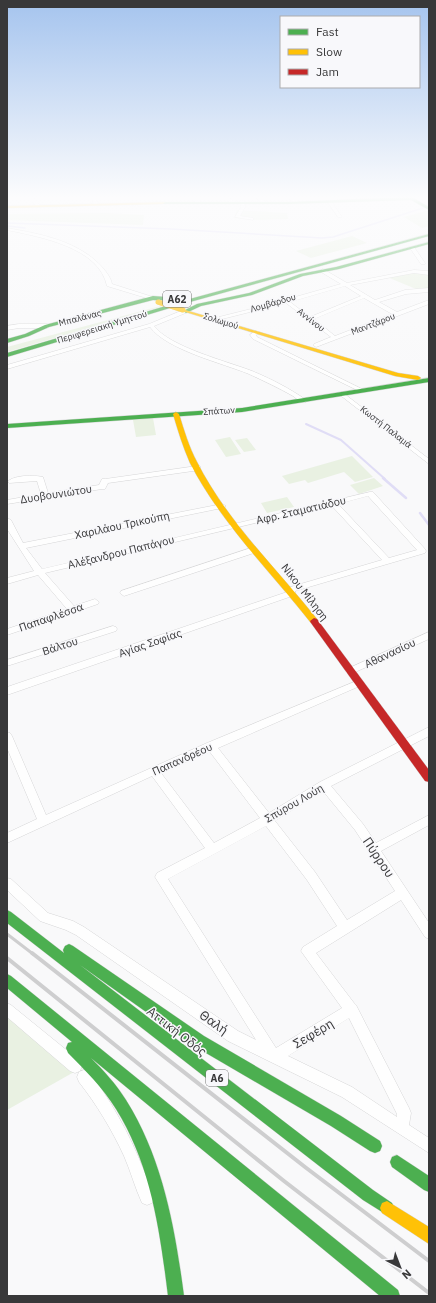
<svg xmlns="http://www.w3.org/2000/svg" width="436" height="1303" font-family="'IBM Plex Sans',sans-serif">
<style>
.green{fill:#e9f1e2}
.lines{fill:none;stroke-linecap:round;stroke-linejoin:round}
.stream-far2{stroke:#e0ddf6;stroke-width:1.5}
.stream-far1{stroke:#e0ddf6;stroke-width:2}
.stream{stroke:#e0ddf6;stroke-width:2.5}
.street-casing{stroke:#d6d6d7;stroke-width:1}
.fast-casing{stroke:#d6d6d7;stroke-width:1}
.slow-casing{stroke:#d6d6d7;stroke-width:1}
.jam-casing{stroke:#d6d6d7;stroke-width:1}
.street{fill:#fefefe;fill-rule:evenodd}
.fast{fill:#4caf50;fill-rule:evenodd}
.slow{fill:#ffc107;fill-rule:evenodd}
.jam{fill:#c62828;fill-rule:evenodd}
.rail-far1{stroke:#cececf;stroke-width:3}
.rail{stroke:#cececf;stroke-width:4}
.slow-bridge-casing{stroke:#d6d6d7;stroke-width:5.5;stroke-linecap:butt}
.slow-bridge{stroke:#ffc107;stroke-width:5}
.labels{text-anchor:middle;stroke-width:3;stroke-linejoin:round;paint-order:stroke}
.far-street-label{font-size:9px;fill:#383839;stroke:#f8f8fb}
.shield{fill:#f8f8fb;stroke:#727273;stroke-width:1}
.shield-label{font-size:10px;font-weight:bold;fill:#383839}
.street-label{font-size:11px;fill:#383839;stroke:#f8f8fb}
.near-street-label{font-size:13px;fill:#383839;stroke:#f8f8fb}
</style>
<rect width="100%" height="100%" fill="#f9f9fa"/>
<!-- green -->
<path class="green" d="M237,210L287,213L288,219L255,220L234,218Z
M429,210V226L422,228L404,217Z
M107,213L144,215L143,225L7,220V214Z
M352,236L367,243L311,258L296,251Z
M421,271L429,274V288L416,289L387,277Z
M194,297L7,352V347Z
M153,418L156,435L136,437L133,420Z
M230,437L241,454L226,457L215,440Z
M247,438L256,450L244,452L235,440Z
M352,456L373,477L355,482L344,472L308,483L305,480L289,484L282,476Z
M374,478L383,486L359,494L350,485Z
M287,497L294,507L267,513L261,503Z
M7,1014L74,1072L7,1110Z"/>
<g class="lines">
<!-- stream-far2 -->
<path class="stream-far2" d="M7,223L171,229L322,238L333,237L429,206
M7,226L25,228"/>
<!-- stream-far1 -->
<path class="stream-far1" d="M306,424L341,440L385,479"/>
<!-- stream -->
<path class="stream" d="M383,478L406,498
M420,513L429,525"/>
<!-- street casing -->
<g class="street-casing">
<path id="street" d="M29,197H33L41,207H37Z
M92,197H96L98,206L94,205Z
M191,197H195L201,202L197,203Z
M224,197H228L235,202L231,203Z
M255,197H259L267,203L263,204Z
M286,197H291L301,203L297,204Z
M240,201H244L245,207L240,216L253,218V220L235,217L241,207Z
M327,201H331L342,217H338Z
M7,228C41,234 79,241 103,268C107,273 111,278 112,284L156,298L153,300L107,286C99,247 40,237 7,230Z
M410,247H414L425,263V264H421L410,248Z
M323,269L347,283L414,270L429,271V275L414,273L350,285L375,300L405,290L429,288V292L406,294L379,302L397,312L429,300V304L316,347L313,345L314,344L331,337L286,303L222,319L219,317L267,305L341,284L321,272L320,271ZM345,286L361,296L310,317L290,302ZM364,298L392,314L335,336L314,319Z
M186,309L188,310V312L154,326C170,347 226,361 252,371C271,379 289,388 306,400V402C301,403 297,399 293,396C279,388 264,381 249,374C222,363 167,350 150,327L7,369V365L149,324Z
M19,324H47L50,326L47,328H19L7,330V326Z
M255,331L260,332L256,335L257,337L366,391L361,392L253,339L250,335Z
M342,392L429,459V464L340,395L339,394Z
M197,466H200V470L108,483L105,489H102L7,504V500L41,494L37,481L9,483L8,481C16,475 33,475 43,477L48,493L99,485L102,479H105Z
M370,492H373L425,549L426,551L425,553L295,591V595L7,695V687L287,592L286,590L287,588L382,560L331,505L45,573L74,606L95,599L99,602L98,604L7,635V629L67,609L38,575L7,584V578L34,571L9,532L7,529V518L11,520L23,543L222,504L226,506L222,508L26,548L42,569ZM368,496L417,550L389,558L338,504Z
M254,547L258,550L257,552L127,595L124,596L120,593L121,591Z
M113,626L116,627L117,629L116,631L7,666V660Z
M429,632V639L353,673H347L345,671L347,669Z
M359,680L362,681L364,683L362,685L218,748L269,813L320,782L429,727V736L331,786L363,824L376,843L429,815V825L381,851L429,923V939L425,937L401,900L316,953L354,1003L356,1005L409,1108L411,1113L409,1125L429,1138V1153L342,1097L228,1041L76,935L66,930L40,921L7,890V878L11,879L48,913L73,921L84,927L238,1031L256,1040L155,877L157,873L205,848L152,776L7,843V833L37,819L7,748V732L10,733L12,736L46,815L207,743ZM210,752L260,818L214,843L161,773ZM323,791L355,830L395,891L347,920L315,872L275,821ZM266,826L307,880L337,926L303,947L301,951L342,1008L276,1048L168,879ZM349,1018L397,1114V1117L352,1087L288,1056Z
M7,1003L11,1005L80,1061L82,1066L80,1071L75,1073L70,1071L7,1017Z
M84,1070C92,1074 97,1083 102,1090C125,1124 141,1160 154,1198L152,1203L147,1205L142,1203C135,1188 131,1172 124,1156C112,1130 97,1105 79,1082L77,1077L79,1072Z"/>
</g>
<!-- fast casing -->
<g class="fast-casing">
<path id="fast" d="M407,197H412L429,207V210L411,200L288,204H163L161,203L163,202H288Z
M429,234V236L190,302L7,357V353L186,300Z
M429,242V244L339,269L303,276L252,295L201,306L186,313L183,311L197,304L249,293L300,274L336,267Z
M153,296L166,297L169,299L166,301L153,300L49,327L29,336L7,343V339L25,334L45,325Z
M429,378V382L242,412L7,428V424L242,408Z
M7,910L11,912L64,953L63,950L65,946L69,944L73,946L204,1036L341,1116L380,1141L382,1146L380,1151L375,1153L370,1151L331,1126L194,1046L80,965L373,1190L392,1203L394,1208L392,1213L387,1215L363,1200L7,923Z
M7,974L11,976L398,1290L400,1296H380L91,1058C104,1071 116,1084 126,1100C163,1159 175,1228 184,1296H168C160,1231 151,1165 116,1109C103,1088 85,1070 68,1053L66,1048L68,1043L72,1042L7,988Z
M397,1155L429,1176V1192L424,1190L392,1167L390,1162L392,1157Z"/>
</g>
<!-- slow casing -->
<g class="slow-casing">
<path id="slow" d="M165,202L163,204L7,208V206Z
M182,309L398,373L418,376L421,378L418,380L395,376L182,311Z
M176,412L179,414C184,430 189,447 197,462C227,521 276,568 317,619L318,621L317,623H311C270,571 221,523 190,463C183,447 178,431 173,414Z
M387,1201L429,1227V1244L382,1213L380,1208L382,1203Z"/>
</g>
<!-- jam casing -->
<g class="jam-casing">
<path id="jam" d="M314,618L317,619L429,770V782L425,781L311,623L310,621Z"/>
</g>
<!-- street -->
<use href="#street" class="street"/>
<!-- fast -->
<use href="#fast" class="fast"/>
<!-- slow -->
<use href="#slow" class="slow"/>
<!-- jam -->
<use href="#jam" class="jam"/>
<!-- rail-far1 -->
<path class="rail-far1" d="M7,934L33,954"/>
<!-- rail -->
<path class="rail" d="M32,953L305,1167L429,1261
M7,958L284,1181L429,1293"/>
<!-- slow-bridge casing -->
<g class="slow-bridge-casing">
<path id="slow-bridge" d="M158,302L183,310"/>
</g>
<!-- slow-bridge -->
<use href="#slow-bridge" class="slow-bridge"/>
</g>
<!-- sky -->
<linearGradient id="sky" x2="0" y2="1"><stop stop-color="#a5c4ee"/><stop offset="0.52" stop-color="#fcfcfd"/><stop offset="1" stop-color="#fcfcfd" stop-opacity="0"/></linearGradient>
<rect width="436" height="379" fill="url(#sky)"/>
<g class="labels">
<!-- far-street labels -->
<g class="far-street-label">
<text transform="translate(273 303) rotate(-16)" y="3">Λομβάρδου</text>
<text transform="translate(80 318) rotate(-14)" y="3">Μπαλάνας</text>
<text transform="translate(311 320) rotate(38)" y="3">Αννίνου</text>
<text transform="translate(221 321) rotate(17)" y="3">Σολωμού</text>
<text transform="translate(373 324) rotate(-21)" y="3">Μαντζάρου</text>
<text transform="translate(102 327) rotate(-17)" y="3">Περιφερειακή Υμηττού</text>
<text transform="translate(219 411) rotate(-4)" y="3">Σπάτων</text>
<text transform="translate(386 427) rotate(38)" y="3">Κωστή Παλαμά</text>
</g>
<!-- shield labels -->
<g class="shield">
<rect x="163" y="291" width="28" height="16" rx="3"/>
<rect x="206" y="1070" width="22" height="16" rx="3"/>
</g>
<g class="shield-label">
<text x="177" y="303">Α62</text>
<text x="217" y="1082">Α6</text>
</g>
<!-- street labels -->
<g class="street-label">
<text transform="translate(56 494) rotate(-9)" y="4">Δυοβουνιώτου</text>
<text transform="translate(301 510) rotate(-13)" y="4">Αφρ. Σταματιάδου</text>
<text transform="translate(122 525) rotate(-12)" y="4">Χαριλάου Τρικούπη</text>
<text transform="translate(121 552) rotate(-14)" y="4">Αλέξανδρου Παπάγου</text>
<text transform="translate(305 592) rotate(52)" y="4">Νίκου Μίληση</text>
<text transform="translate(51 617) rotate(-19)" y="4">Παπαφλέσσα</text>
<text transform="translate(150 643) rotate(-19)" y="4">Αγίας Σοφίας</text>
<text transform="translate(60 646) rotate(-18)" y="4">Βάλτου</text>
<text transform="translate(390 653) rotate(-25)" y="4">Αθανασίου</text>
<text transform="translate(182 759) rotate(-24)" y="4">Παπανδρέου</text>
<text transform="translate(294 803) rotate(-30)" y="4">Σπύρου Λούη</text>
</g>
<!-- near-street labels -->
<g class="near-street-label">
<text transform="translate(379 857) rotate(56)" y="5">Πύρρου</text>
<text transform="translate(214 1022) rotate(35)" y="5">Θαλή</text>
<text transform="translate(177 1031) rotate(38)" y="5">Αττική Οδός</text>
<text transform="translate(313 1033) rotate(-31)" y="5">Σεφέρη</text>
</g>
</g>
<!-- border -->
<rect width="436" height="1303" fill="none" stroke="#383839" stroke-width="16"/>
<!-- legend -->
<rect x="280" y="16" width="140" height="72" fill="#f8f8fb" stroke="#ababad"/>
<rect x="288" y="29" width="20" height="6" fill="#4caf50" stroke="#ababad"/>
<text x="316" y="36" font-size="12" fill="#383839">Fast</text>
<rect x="288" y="49" width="20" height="6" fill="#ffc107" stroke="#ababad"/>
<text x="316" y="56" font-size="12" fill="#383839">Slow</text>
<rect x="288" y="69" width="20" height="6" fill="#c62828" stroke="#ababad"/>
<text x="316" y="76" font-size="12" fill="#383839">Jam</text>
<!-- north arrow -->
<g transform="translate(400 1267) rotate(138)" stroke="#f8f8fb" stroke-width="3" paint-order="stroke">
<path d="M0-3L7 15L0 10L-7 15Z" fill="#383839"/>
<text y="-6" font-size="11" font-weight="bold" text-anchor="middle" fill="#383839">N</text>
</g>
</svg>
